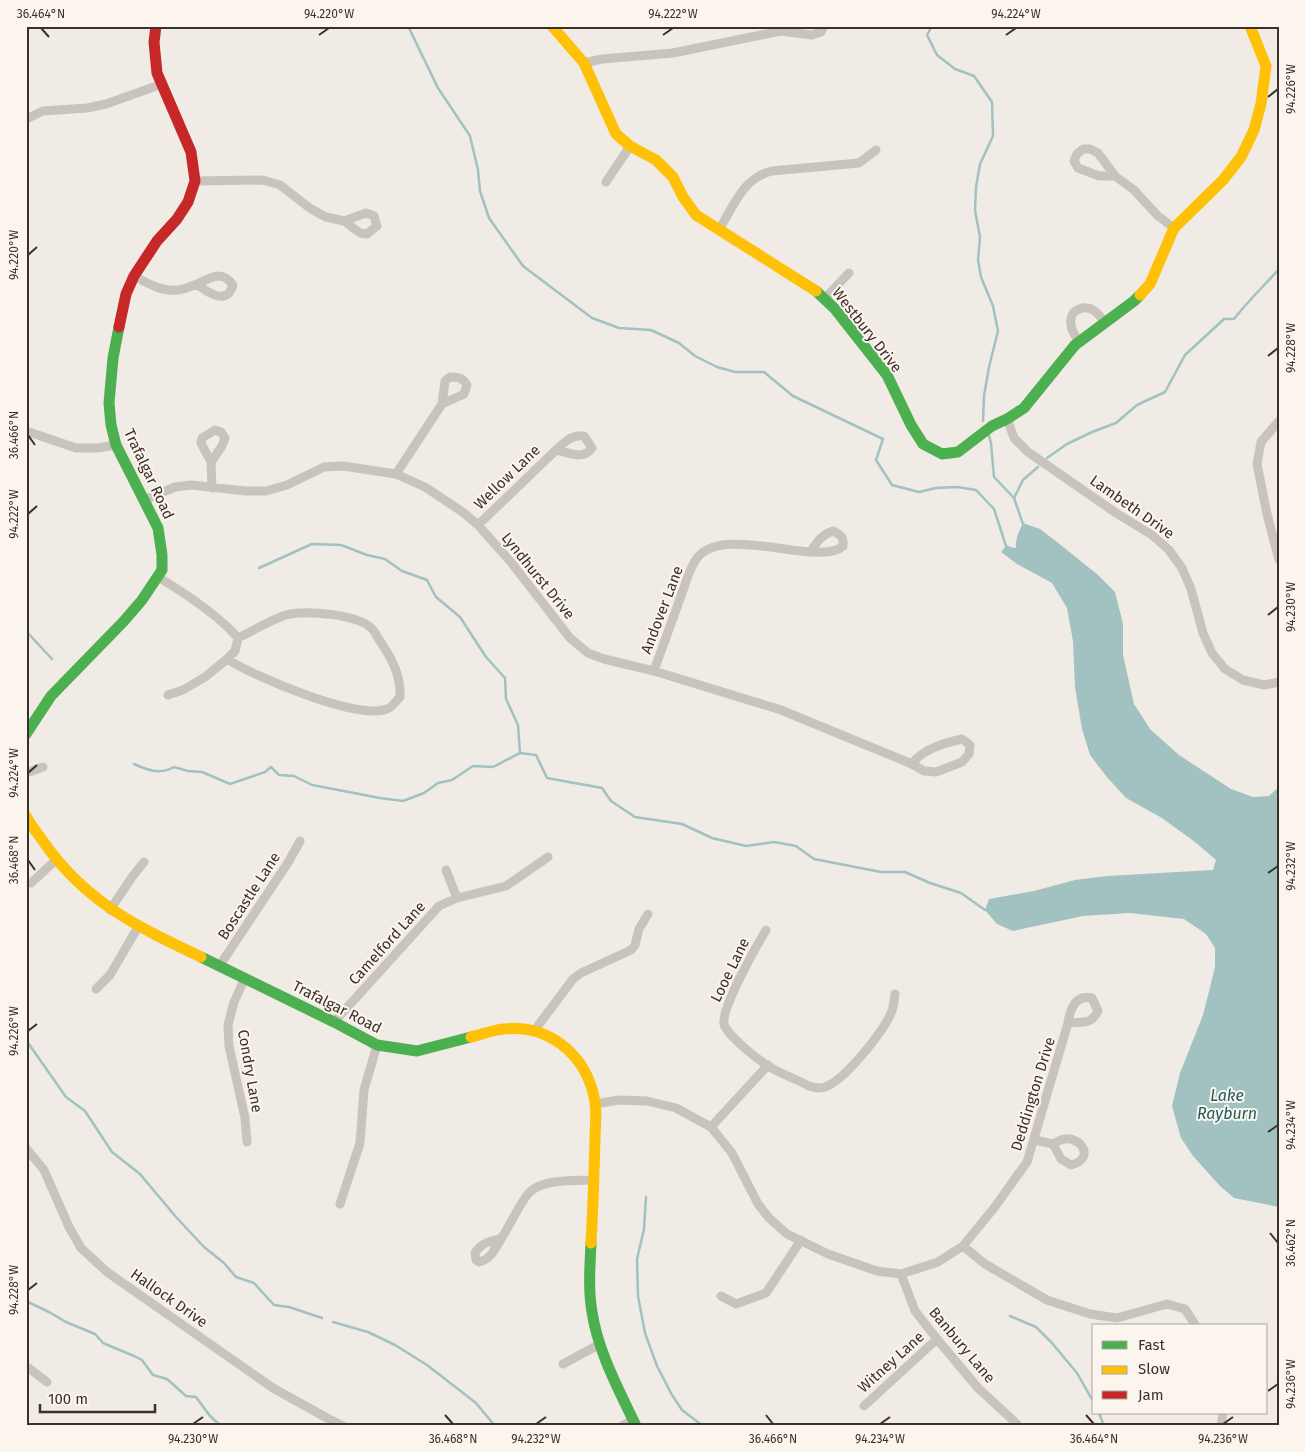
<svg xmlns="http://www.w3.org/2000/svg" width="1305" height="1452" font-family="'Fira Sans',sans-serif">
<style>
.water{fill:#a1c2c1}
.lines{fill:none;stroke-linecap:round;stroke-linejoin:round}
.stream{stroke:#a1c2c1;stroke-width:2.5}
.street{stroke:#c9c3be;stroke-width:9}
.fast{stroke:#4caf50;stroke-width:11}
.slow{stroke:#ffc107;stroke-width:11}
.jam{stroke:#c62828;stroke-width:11}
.ticks{fill:none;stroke:#3b302b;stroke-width:2}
.labels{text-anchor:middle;stroke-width:4;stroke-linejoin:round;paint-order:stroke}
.street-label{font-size:15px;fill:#3b302b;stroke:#fbf5ee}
.water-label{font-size:16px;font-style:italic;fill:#1f5a5e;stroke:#fbf5ee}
.neatline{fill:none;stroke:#3b302b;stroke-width:2}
.ticks-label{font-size:12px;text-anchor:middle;fill:#3b302b}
</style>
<rect width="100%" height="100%" fill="#f0ebe5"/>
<!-- water -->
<path class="water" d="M1023,523L1040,529L1057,542L1098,575L1115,592L1123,624V655L1134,704L1150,729L1179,755L1231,789L1253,797L1269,796L1279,787V1207L1234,1198L1220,1186L1193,1156L1181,1138L1172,1106L1180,1073L1203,1015L1215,967V948L1206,934L1184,919L1130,913L1083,916L1013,931L997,924L985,910L989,899L1034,891L1075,880L1107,876L1213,870L1216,860L1195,842L1162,818L1126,798L1106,776L1090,755L1082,729L1075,687L1073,641L1067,608L1052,583L1017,564L1001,552L1006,546L1016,548C1015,540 1019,531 1023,523Z"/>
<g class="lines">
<!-- stream -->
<path class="stream" d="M408,26L438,88L470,136L478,170L480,191L489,218L523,266L592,318L619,328L651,330L679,343L695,356L717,367L735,372H764L793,396L883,439L876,460L892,485L919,492L936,488L957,487L976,490L994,509L1006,546L1008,547
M932,26L927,35L937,55L955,69L974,76L992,102L993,136L980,164L976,187L975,210L980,237L978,260L981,277L993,306L998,331L989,367L984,396L983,421
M989,436L991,443L994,477L1014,498L1023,524
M1047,458L1067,444L1092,432L1116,423L1137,405L1165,392L1185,355L1224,319H1234C1248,301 1264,286 1279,269
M1014,498L1023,480L1038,467
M259,568L312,544L341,545L367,555L385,559L402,571L427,580L436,597L460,617L486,657L505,678L506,699L518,725L520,753
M26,631L52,659
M134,764C147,770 160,775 174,767L188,771L202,772L230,784L265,772L271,767L279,775L294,776L312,785L380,798L403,801L424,793L438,783L452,780L473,766L493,767L520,753L536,755L547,778L602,788L611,801L635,817L682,824L712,838L746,846L774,842L796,846L814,859L881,872H905L930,883L961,893L985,910H988
M26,1040L66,1097L85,1111L112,1152L140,1174L176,1217L204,1247L224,1263L236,1277L254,1283L274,1305L289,1307L322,1318
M646,1197L644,1229L637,1259L638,1296L645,1333L657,1366L672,1395L682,1410L703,1426
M26,1301L49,1312L66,1322L95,1334L103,1343L134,1356L142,1360L153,1375L167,1379L186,1396L196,1397L210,1416L221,1426
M1010,1316L1036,1327L1052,1343L1077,1373L1094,1403
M333,1322L368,1332L395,1345L427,1365L476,1403L495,1426
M1099,1413L1104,1426"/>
<!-- street -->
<path class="street" d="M781,31L812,35L821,32L824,26
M584,63L602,59L673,53L781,31L790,26
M26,119L43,111L87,108L106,104L162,84
M1115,176H1099L1078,168L1074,161L1077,154L1083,149H1090L1098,153L1115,176L1134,190L1158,216L1174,228
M195,181L263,180L280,185L311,209L326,217L344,221L360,233L367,234L377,226L374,216L366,213L344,221
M606,182L630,146
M719,230C734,205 743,178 772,171L859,163L876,150
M134,276C147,283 162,292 177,290C183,290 191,286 197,284C208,293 227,306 233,285C222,270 211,277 197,284
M825,298L849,273
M1079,342C1075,336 1069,327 1071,319C1072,309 1085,305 1093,310C1098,313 1101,317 1104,322
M1007,419L1014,438L1028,452L1116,513L1152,535L1169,550L1182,568L1191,589L1203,633L1212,653L1225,669L1243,680L1264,685L1279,682
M1279,421L1261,442L1257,464L1267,514L1279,560
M26,431L76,448H98L116,445
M211,462L201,443L202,438L215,430L221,432L225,438L222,446L211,462L212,488
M396,474L442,404L464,394L467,385C463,378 459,377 450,377L445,381L442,404
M144,500L175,487L191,485L246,491H266L287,485L324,467L343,466L396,474L425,487L464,513L478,525L510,561L570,638L588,653L604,659L654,671L781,710L912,764C922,749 945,743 962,739L970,745L969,754L962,762L936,772L924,771L912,764
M478,525L556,450C569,452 582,461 592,448L584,436C572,434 565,442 556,450
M158,577C183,592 219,616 238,638L235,651L227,659L205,677L183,690L168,695
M227,659C253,676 362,723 389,708C393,706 397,700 400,697C401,675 392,659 380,641C377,637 375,631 371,628C357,614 305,610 286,615C270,620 253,631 238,638
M654,671C663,645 673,619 682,593C686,582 690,567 697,558C723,523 820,568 843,546C844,537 841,535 833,531C821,535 818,541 811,551
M26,773L43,767
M446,870L457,898
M31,883L56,860
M110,910L132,877L144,862
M766,930C757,945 721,1008 724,1024C727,1035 757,1059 768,1066C781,1074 796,1079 809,1086C815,1088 819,1089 825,1087C844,1081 883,1032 891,1013C894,1007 894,1000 895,994
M220,965L289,861L300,841
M245,978L234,1002L228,1025L229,1046L245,1118L247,1142
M96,989L110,975L138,927
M334,1022L439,906L457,898L506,886L548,857
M534,1031L573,979L581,973L631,950L635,945L639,929L648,914
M595,1104L619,1100L647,1101L676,1108L711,1127L732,1153L758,1204L769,1218L787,1234L828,1254L877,1271L901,1274L938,1262L963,1246L994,1208L1027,1162L1068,1023C1082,1021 1090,1026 1098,1011L1092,998C1075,994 1070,1010 1068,1023
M711,1127L768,1065
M1035,1140L1053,1144L1061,1159L1071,1165C1095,1159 1082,1137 1065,1139C1061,1139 1057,1142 1053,1144
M26,1148L44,1170L69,1227L81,1248L107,1272L273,1388L327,1418L343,1426
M340,1204L360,1143L364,1090L377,1045
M501,1239C495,1249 491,1259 479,1262L476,1260L475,1253C481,1243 490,1241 501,1239C510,1225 517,1209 527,1195C539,1178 575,1181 594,1180
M963,1246L985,1264L1047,1300L1090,1314L1117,1318L1167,1304L1185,1309L1196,1326
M901,1274L915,1311L937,1339L978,1388L1017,1424
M721,1296L736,1304L766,1293L801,1240
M563,1364L600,1344
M26,1366L47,1382
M864,1406L937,1339
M622,1426L633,1420
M1221,1426L1223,1413"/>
<!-- fast -->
<path class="fast" d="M816,291L835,309L887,375L911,425L923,444L942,454L958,452L992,426L1007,419L1024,408L1075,345L1134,301L1140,295
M26,734L51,696L124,621L142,600L162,570V555L158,528L116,445L111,425L109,403L113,358L119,327
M201,957L334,1022L377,1045L417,1051L471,1037
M591,1243C590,1266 588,1289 592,1312C598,1352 619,1390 636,1426"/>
<!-- slow -->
<path class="slow" d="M552,26L584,63L616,134L630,146L656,160L673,177L683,197L696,215L816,291
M1140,295L1150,284L1174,228L1223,180L1241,157L1254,130L1261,104L1266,66L1250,26
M26,816C31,826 39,835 45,844C87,903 138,927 201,957
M471,1037C479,1035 488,1032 497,1030C547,1021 587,1054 595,1102C597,1114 595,1128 595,1140C594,1175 593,1209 591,1243"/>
<!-- jam -->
<path class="jam" d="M119,327L126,294L134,276L157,241L177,219L188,202L195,181L191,152L157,73L154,42L156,26"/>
</g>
<!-- ticks -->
<path class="ticks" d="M41,28L49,37M319,35L329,28M663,35L673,28M1006,35L1016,28M1268,97L1278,89M28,255L37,247M1268,356L1278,348M28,435L35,445M28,514L37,506M1268,615L1278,607M28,773L37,765M28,860L35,870M1268,873L1278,866M28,1031L37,1024M1268,1132L1278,1125M1270,1233L1278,1243M28,1290L37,1283M1268,1391L1278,1384M445,1415L453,1424M766,1415L773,1424M1086,1415L1094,1424M193,1424L203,1417M536,1424L546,1417M880,1424L890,1417M1223,1424L1233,1417"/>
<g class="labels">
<!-- street labels -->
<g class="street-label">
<text transform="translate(867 330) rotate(52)" y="5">Westbury Drive</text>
<text transform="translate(149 474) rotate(65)" y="5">Trafalgar Road</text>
<text transform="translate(507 477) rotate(-44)" y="5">Wellow Lane</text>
<text transform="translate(1132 507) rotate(35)" y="5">Lambeth Drive</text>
<text transform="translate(538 576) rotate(51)" y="5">Lyndhurst Drive</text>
<text transform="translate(662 610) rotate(-69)" y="5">Andover Lane</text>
<text transform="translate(249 896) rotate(-57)" y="5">Boscastle Lane</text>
<text transform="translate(387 943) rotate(-48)" y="5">Camelford Lane</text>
<text transform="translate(730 970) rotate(-64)" y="5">Looe Lane</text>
<text transform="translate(337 1007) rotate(27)" y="5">Trafalgar Road</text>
<text transform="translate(250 1071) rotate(80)" y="5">Condry Lane</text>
<text transform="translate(1033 1094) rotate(-73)" y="5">Deddington Drive</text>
<text transform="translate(169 1298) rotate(35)" y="5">Hallock Drive</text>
<text transform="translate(962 1345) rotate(50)" y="5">Banbury Lane</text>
<text transform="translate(891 1362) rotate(-42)" y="5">Witney Lane</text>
</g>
<!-- water labels -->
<g class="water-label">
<text x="1227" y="1101">Lake<tspan x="1227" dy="18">Rayburn</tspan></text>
</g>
</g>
<!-- border -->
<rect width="1305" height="1452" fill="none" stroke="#fbf5ee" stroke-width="55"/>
<!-- legend -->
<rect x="1092" y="1324" width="175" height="90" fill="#fbf5ee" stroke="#aea6a0"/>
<rect x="1102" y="1341" width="25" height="8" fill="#4caf50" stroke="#aea6a0"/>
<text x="1138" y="1350" font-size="15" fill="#3b302b">Fast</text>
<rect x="1102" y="1366" width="25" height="8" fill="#ffc107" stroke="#aea6a0"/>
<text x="1138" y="1374" font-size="15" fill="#3b302b">Slow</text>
<rect x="1102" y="1391" width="25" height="8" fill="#c62828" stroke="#aea6a0"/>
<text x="1138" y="1400" font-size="15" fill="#3b302b">Jam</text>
<!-- scale -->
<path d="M40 1404v8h115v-8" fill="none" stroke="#3b302b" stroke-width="2.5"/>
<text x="48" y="1404" font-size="15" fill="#3b302b" stroke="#fbf5ee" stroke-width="4" paint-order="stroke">100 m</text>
<rect x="28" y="28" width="1250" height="1396" class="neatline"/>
<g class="ticks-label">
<text x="41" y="18">36.464°N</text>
<text x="329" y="18">94.220°W</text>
<text x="673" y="18">94.222°W</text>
<text x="1016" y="18">94.224°W</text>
<text transform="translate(1291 89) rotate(-90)" y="4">94.226°W</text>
<text transform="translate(14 255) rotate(-90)" y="4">94.220°W</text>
<text transform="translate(1291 348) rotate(-90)" y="4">94.228°W</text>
<text transform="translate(14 435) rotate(-90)" y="4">36.466°N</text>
<text transform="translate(14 514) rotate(-90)" y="4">94.222°W</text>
<text transform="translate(1291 607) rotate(-90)" y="4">94.230°W</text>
<text transform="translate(14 773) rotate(-90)" y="4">94.224°W</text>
<text transform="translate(14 860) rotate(-90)" y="4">36.468°N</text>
<text transform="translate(1291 866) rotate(-90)" y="4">94.232°W</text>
<text transform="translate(14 1031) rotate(-90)" y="4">94.226°W</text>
<text transform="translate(1291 1125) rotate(-90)" y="4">94.234°W</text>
<text transform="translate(1291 1243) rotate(-90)" y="4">36.462°N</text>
<text transform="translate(14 1290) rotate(-90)" y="4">94.228°W</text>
<text transform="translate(1291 1384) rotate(-90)" y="4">94.236°W</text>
<text x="193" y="1443">94.230°W</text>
<text x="453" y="1443">36.468°N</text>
<text x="536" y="1443">94.232°W</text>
<text x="773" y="1443">36.466°N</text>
<text x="880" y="1443">94.234°W</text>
<text x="1094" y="1443">36.464°N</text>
<text x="1223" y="1443">94.236°W</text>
</g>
</svg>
